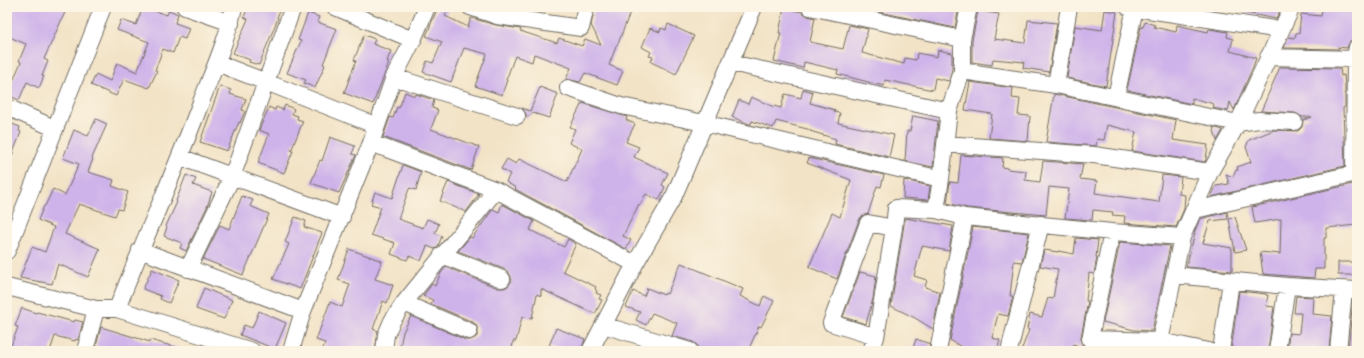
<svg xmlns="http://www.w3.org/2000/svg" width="1364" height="358" font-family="'Comic Neue',sans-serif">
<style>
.building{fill:#ceb2ea}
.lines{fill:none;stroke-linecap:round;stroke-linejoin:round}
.street-casing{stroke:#716b61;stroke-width:18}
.street{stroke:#fff;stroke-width:16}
</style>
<rect width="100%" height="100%" fill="#fcf5e5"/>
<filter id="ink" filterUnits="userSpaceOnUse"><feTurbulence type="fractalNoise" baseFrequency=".025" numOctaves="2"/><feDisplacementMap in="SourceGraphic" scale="8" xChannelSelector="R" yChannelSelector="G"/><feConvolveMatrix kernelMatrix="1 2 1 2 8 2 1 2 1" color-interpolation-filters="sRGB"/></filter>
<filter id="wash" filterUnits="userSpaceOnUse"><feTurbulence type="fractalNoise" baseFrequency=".012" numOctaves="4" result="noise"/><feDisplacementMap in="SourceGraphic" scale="16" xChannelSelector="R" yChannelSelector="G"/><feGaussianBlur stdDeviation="0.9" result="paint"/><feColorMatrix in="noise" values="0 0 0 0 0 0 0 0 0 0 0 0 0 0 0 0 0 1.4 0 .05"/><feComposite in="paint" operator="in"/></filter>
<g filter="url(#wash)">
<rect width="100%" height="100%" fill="#f2e3c6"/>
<g id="blocks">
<!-- building -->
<path class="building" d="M7,7H59L66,10L44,59L48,61L42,76H44L39,88L27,82L19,100L7,95L21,62L19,61L26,44L7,36Z
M143,7L167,15L169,10L178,14L175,23L189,28L185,39L179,37L173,53L163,49L155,70L157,71L149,88L124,79L116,96L91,85L96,74L110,81L117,63L137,72L149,42L117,30L121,20L136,25Z
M248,7H281L277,18H278L259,65L249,62L250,60L233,53L248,19L244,17Z
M438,7H449L445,16L468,27L471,18L496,25L521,29L520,31L557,43L559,38L582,46L585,39L601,45L591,25L595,7H632L618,44H617L609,65L623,71L617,85L585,73L580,82L566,79L571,68L534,54L532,62L515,56L506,80H507L502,95L475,86L487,54L464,48L451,82L423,72L427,61L433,63L442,42L426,36Z
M856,7H959L955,28Z
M1241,7H1282L1276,19L1241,12Z
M1334,7H1357L1356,38L1350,41L1347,48L1338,47L1339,49L1284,48L1288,37L1295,38L1296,33H1299L1301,14L1321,16L1322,8L1334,9Z
M784,8L802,12L808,16L815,18L810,42L843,49L849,25L868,29L862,53L904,64L905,58L916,60L917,53L937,57L938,50L952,53V69L949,81L935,78L933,90L885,80L884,86L837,74L838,70L804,62L803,68L774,61L781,33H779Z
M1105,10L1117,12L1106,86L1067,78L1075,26L1102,30Z
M978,11L999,14L994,39L1025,43L1028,20L1057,23L1049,72L1023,68L1024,62L993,59L992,65L972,62V40Z
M308,13L319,17L317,22L337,29L323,64L325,65L315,88L304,83L306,80L287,73L301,41L298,40Z
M1145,22L1155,25L1154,27L1176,32L1177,25L1208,32L1209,29L1228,32L1227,37L1233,39L1230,51L1256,58L1253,67L1234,110L1230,102L1228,111L1213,108L1214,104L1192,98V104L1127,90L1141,27H1143Z
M668,24L694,36L676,74L651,62L653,57L649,56L651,52L642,47L650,28L660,32L661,28L666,30Z
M364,35L375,39L373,44L391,51L387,61L389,62L373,104L344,93L356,61L354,60Z
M1280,67L1340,68L1341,76L1344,75L1345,86V107L1343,108L1345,166L1211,197L1216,186L1229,184L1226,174L1233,177L1236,170H1238L1237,167L1251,162L1246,147L1249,140L1274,130L1298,131L1302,127L1303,120L1312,117H1302L1295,113L1261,111Z
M970,82L1013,88L1012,98L1020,99L1018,115L1030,116L1028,141L989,138L992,114L965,110Z
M220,86L231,90L230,94L246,99L242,110L245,111L240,123L239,122L227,151L200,142Z
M540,87L558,94L549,118L533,113L526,118V114L522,108L530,111Z
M803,89L813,92L810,103L835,110L834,112L840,113L838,123L894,135L889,157L835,144L836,139L810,131L811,130L776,121L773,128L752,121L751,124H749L732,117L739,100L748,104L751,97L774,107V106L781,108L785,94L801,98Z
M405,92L415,96L416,94L434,100L432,108L438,110L431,129L479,147L471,170L383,137L390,117L393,118L397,107L399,108Z
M1054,94L1176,120L1173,140L1208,145L1206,159L1205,162L1132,151L1136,132L1107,125L1104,140L1097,139L1096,146L1046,142Z
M582,103L627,117L626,120L635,124L626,142L639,147L634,157L668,173L662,185L665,187L659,200L646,194L640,205L639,204L623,236L631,240L626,249L515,189L516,188L506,182L510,174L501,169L507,159L516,164L519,159L567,182L582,149L569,143L575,129L570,127Z
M285,105L294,109L292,114L298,116L297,119L303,121L291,151H293L284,173L258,163L269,134L259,130L269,107L275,110L276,107L283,110Z
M913,116L938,121L933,167L905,161L907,131H910Z
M96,119L107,124L92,158L93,159L88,172L114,180L112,186L128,192L122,210L118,209L115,216L79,204L65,234L100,249L88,277L58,264L52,284L20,278L32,247L45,252L54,227L38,220L44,206H45L53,189L65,195L79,164L63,158L74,130L88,136Z
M7,122L20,127L19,131L21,132L8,166Z
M1213,127L1223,130L1217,141Z
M330,137L355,146L352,154L356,155L339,193L311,183L320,160L322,161Z
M961,155L1003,158L1002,167L1007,168V169L1026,171L1025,180L1040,182L1043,161L1083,164L1080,179L1097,181L1095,193L1159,202L1162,175L1181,177L1179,194L1185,195L1184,209L1176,227L1124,223L1125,216L1112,215L1113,212L1093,210L1092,220L1065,218L1069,189L1049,187L1046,215L967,208L947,203L950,182L958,183Z
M809,158L884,175L881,187L877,186L868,214L862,216L859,220L837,279L809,267L832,213L840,217L851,180L807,163Z
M403,165L421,172L416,190L410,188L409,189L398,219L423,228L427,219L439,224L435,233L442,236L438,246L435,249L427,246L421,261L409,256L407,260L391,254L395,243L371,235L381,207L371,204L375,192L392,198Z
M186,175L196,179L193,185L212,192L207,207L186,251L180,248L182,243L164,236L167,227L166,226L177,202L176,201Z
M904,180L930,186L928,200L903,198Z
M448,182L479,194L466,212L440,201Z
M1357,183V225L1326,228V238H1324V269H1315L1314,278L1263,274L1260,252L1280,254L1281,219L1255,223L1252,207Z
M242,196L253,200L250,206L269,214L243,275L203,259L220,225L229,229Z
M502,204L534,221L530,230L564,247L568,239L576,244L563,271L596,287L595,289L597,291L596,293L601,295L599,299L602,300L595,314L541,289V296L537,294L532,318L522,317L516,341H513L512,351H399L403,332L411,316L466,340H470L475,338L478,335V330L476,325L473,322L431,304L433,300L423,296L432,284L435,286L441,273L446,267L498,288H504L508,286L511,282V277L509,273L506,270L458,251L470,237L472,238L493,209L499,212Z
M1227,212L1228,219L1210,221L1203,243L1232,248V271L1186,267L1195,233H1194L1200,219Z
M295,217L306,221L304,227L322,233L300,289L273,279L289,244L285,242Z
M1235,217L1246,250L1235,252L1229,219Z
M905,218L953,226L949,251L922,246L914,276L927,280L925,287L940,292L933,329L915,318L891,306Z
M973,227L1029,233L1022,262L1014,261L1010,296H1013L1008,316L998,314L992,338L1000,340L997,351H968L950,340Z
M1076,238L1098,240L1096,257H1097L1094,274L1089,273L1086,301H1088L1081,337V342L1084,348L1074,344L1072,351H1021L1029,330L1027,329L1030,314L1042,317L1048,298L1053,299L1058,269L1040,266L1044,250L1058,252V251L1074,254Z
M1120,242L1170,246L1152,331L1134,330L1103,322Z
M349,249L382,261L375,279L393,285L387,303L383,301L373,329L378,331L375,351H322L325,343L316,340L330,302L342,307L350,284L338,280Z
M1338,262H1357V275H1338Z
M681,263L743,289L740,296L760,306L764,296L774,301L761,327L759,326L748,351H699L697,345L693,342L672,336L677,323L652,313L646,325L636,320L640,312L626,307L633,291L644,296L647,288L664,295L665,293L667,294Z
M152,269L179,280L169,303L160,299L161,296L143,289Z
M860,272L876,276L873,299L866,324L843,317Z
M204,288L232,300L224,319L196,309Z
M1239,291L1266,294V295H1268L1266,306L1274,307L1268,351H1231Z
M1296,296L1313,297L1312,314L1332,316L1329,351H1287L1289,333L1299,334L1301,313H1294Z
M1353,299H1357V351H1348Z
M22,308L36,313L37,312L74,322L75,320L83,322L78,340L76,339L75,341L55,336L50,351H9L18,327L15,326Z
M259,311L286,323L275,349L240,335L244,325L252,328Z
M101,327L150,342V340L179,348V351H111L96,346Z
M556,328L585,339L581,351H562L549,346Z
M916,339L930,344L929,351H912Z"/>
</g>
</g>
<g filter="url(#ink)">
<use href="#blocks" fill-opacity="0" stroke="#716b61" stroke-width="1"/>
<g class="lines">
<!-- street casing -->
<g class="street-casing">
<path id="street" d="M185,7L231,23
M335,7L413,40
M470,7L497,16L581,28L586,7
M810,7L962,39
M1128,7L1281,30
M1268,57L1357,59
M217,63L266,82L293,7
M731,63L949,111
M962,71L1056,85L1238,123L1259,120L1294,122
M394,77L517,116
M1056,85L1069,7
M568,88L621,106L704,123L941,179
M1116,97L1135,8
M7,107L54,128
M371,143L496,190L635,264
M946,144L1094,155L1210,172
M180,157L342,217
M1354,173L1355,59L1357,47
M936,210L941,179L949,111L962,71V39L969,7
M1195,210L1357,173
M1112,232L1090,339L1160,341L1209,351
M140,250L303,311
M7,251L103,7
M442,255L502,279
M188,269L232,177L266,82L377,126
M1174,275L1287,286L1357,290
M7,287L96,309H117L252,351
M404,303L469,331
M117,309C144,239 175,172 201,102C213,71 227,40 234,7
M603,325L690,351
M876,337L831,323L868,223L894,228
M85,351L96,309
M291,351L303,311L371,143L394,77L413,40L427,7
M384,351L386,335L392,321L404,303L496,190
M590,351L635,264L674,196L754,7
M871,351L876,337L894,228L896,208L936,210L965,217L1112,232L1182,237
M938,351L965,217
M1009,351L1041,224
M1156,351L1160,341L1182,237L1210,172L1238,123L1292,7
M1221,351L1231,281
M1277,351L1287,286
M1338,351L1344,290"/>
</g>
<!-- street -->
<use href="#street" class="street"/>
</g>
</g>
<!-- margin -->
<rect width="1364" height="358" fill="none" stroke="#fcf5e5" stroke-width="24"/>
</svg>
